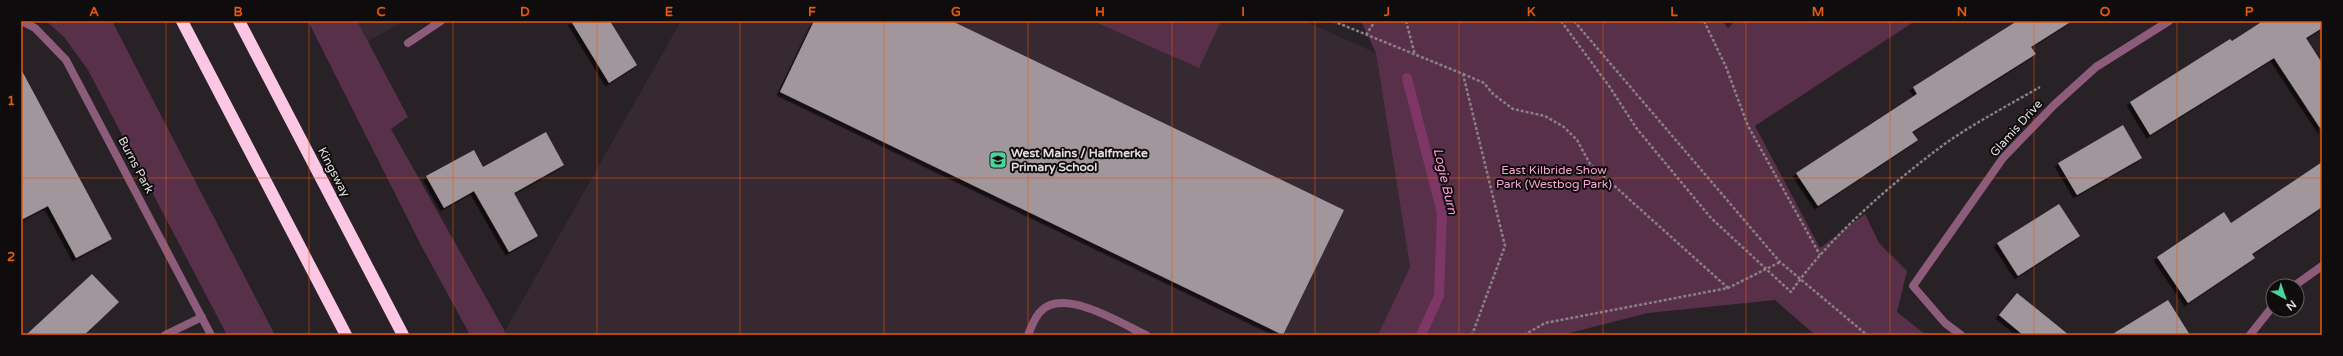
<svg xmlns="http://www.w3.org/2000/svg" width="2343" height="356" font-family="'Varela Round',sans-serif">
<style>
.built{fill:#362931}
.green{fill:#59304a}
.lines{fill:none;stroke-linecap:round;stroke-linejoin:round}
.stream{stroke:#7d3665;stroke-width:10}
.building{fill:#a0969b;filter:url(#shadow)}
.path{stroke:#878184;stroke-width:2.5;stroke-dasharray:3 2;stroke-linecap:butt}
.lane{stroke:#8e5c7b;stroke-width:8}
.street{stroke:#8e5c7b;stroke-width:8}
.highway{stroke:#fbc7e5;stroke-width:12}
.grid{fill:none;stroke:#e8590c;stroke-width:1;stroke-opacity:0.55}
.labels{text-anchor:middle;stroke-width:4;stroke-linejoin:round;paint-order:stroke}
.street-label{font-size:12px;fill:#e2dddf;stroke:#0f0c0d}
.poi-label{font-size:12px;font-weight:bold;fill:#e2dddf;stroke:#0f0c0d;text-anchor:start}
.park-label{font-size:12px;fill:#f7a4d6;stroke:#0f0c0d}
.water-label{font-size:13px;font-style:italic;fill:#ff98d8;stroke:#0f0c0d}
.neatline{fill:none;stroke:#e8590c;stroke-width:1.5}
.grid-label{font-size:13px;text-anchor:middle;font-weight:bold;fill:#e8590c}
</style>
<defs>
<filter id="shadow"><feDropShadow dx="-3.5" dy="3.5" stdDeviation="0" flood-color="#0009"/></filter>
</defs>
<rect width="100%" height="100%" fill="#282125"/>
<!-- built -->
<path class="built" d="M357,21H404L367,42Z
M681,21H1305L1376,53L1410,267L1378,335H507L505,331Z"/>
<!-- green -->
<path class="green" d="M46,21H112L275,335H227L88,70L64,37Z
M308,21H357L408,117L391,129L507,335H470L422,247Z
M1093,21H1221L1199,68Z
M1361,21H1722L1728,28L1735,21H1915L1755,126L1820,248L1865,214L1879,243L1907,271L1897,312L1926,335H1815L1775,300L1648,313L1562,335H1378L1410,267L1376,53Z"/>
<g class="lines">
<!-- stream -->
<path class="stream" d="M1407,78L1442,213L1439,296L1421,335"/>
</g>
<!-- building -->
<path class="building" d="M571,21H610L637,65L609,83Z
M814,21H952L1344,210L1283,335L780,92Z
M2017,21H2072L2031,47L2036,54L1912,132L1918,140L1818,206L1796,173L1917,94L1913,87Z
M2263,21H2322V28L2306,38L2322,63V131L2274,58L2150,135L2130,102L2230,39L2232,41Z
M21,69L112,239L76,258L48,206L21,220Z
M2123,125L2142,158L2077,195L2058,163Z
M546,132L564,165L514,193L538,236L509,252L474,191L444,208L426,176L474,150L483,167Z
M2322,162V207L2252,254L2255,258L2188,303L2157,257L2224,212L2231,223Z
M2059,204L2080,236L2018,276L1997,243Z
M92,274L119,302L97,323L84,335H26Z
M2017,293L2069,335H2023L1999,315Z
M2168,300L2190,335H2111Z"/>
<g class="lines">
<!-- path -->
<path class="path" d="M1333,21L1463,74L1505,246L1472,335
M1406,21L1415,55
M1561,21L1609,86L1637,129L1711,218L1791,292C1829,237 1892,183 1946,143C1976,122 2009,105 2040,87
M1574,21L1780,262L1867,335
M1704,21L1726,67L1748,126L1820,255
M1366,35L1375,21
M1463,74L1484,83L1493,94L1513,109L1545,116L1564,127L1577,140L1590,164L1728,288
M1524,335L1545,323L1728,288L1780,262"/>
<!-- lane -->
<path class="lane" d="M1028,335C1031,328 1035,316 1041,311C1064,287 1122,324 1146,335"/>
<!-- street -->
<path class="street" d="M21,21L35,28L66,60L211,335
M408,43L441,21
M2294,286L2322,266
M165,335L202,317
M1961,335L1945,323L1913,286L2003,158L2054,105L2096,67L2169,21
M2250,335L2273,306"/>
<!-- highway -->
<path class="highway" d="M182,21L346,335
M239,21L403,335"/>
</g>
<!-- grid -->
<path class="grid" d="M166,21V335M309,21V335M453,21V335M597,21V335M740,21V335M884,21V335M1028,21V335M1172,21V335M1315,21V335M1459,21V335M1603,21V335M1746,21V335M1890,21V335M2034,21V335M2177,21V335M21,178H2322"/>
<!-- icons -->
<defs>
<g id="school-square" transform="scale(0.9)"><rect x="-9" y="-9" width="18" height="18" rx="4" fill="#49d49c" stroke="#0f0c0d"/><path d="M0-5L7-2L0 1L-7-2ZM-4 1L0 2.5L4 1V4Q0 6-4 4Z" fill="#111"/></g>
</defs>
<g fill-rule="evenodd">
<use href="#school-square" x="998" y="160"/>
</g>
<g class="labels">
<!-- street labels -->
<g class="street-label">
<text transform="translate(2016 128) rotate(-48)" y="4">Glamis Drive</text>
<text transform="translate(136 165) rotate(62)" y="4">Burns Park</text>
<text transform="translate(334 172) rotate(62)" y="4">Kingsway</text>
</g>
<!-- poi labels -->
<g class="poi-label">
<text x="1011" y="157">West Mains / Halfmerke<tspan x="1011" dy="14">Primary School</tspan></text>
</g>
<!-- park labels -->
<g class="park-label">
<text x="1554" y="174">East Kilbride Show<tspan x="1554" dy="14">Park (Westbog Park)</tspan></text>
</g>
<!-- water labels -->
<g class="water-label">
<text transform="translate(1446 181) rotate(77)" y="5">Logie Burn</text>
</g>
</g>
<!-- border -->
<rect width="2343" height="356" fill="none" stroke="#0f0c0d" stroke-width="44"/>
<!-- north arrow -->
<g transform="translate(2285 298) rotate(140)"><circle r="19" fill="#0f0c0d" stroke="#636061"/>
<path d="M0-3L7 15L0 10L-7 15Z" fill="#49d49c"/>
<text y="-6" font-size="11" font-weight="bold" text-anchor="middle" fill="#e2dddf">N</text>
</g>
<rect x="22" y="22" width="2299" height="312" class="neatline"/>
<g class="grid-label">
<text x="94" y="16">A</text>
<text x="238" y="16">B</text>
<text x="381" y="16">C</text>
<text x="525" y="16">D</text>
<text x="669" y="16">E</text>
<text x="812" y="16">F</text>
<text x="956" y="16">G</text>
<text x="1100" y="16">H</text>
<text x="1243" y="16">I</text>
<text x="1387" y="16">J</text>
<text x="1531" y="16">K</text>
<text x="1674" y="16">L</text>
<text x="1818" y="16">M</text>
<text x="1962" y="16">N</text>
<text x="2105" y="16">O</text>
<text x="2249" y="16">P</text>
<text x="11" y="105">1</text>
<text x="11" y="261">2</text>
</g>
</svg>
